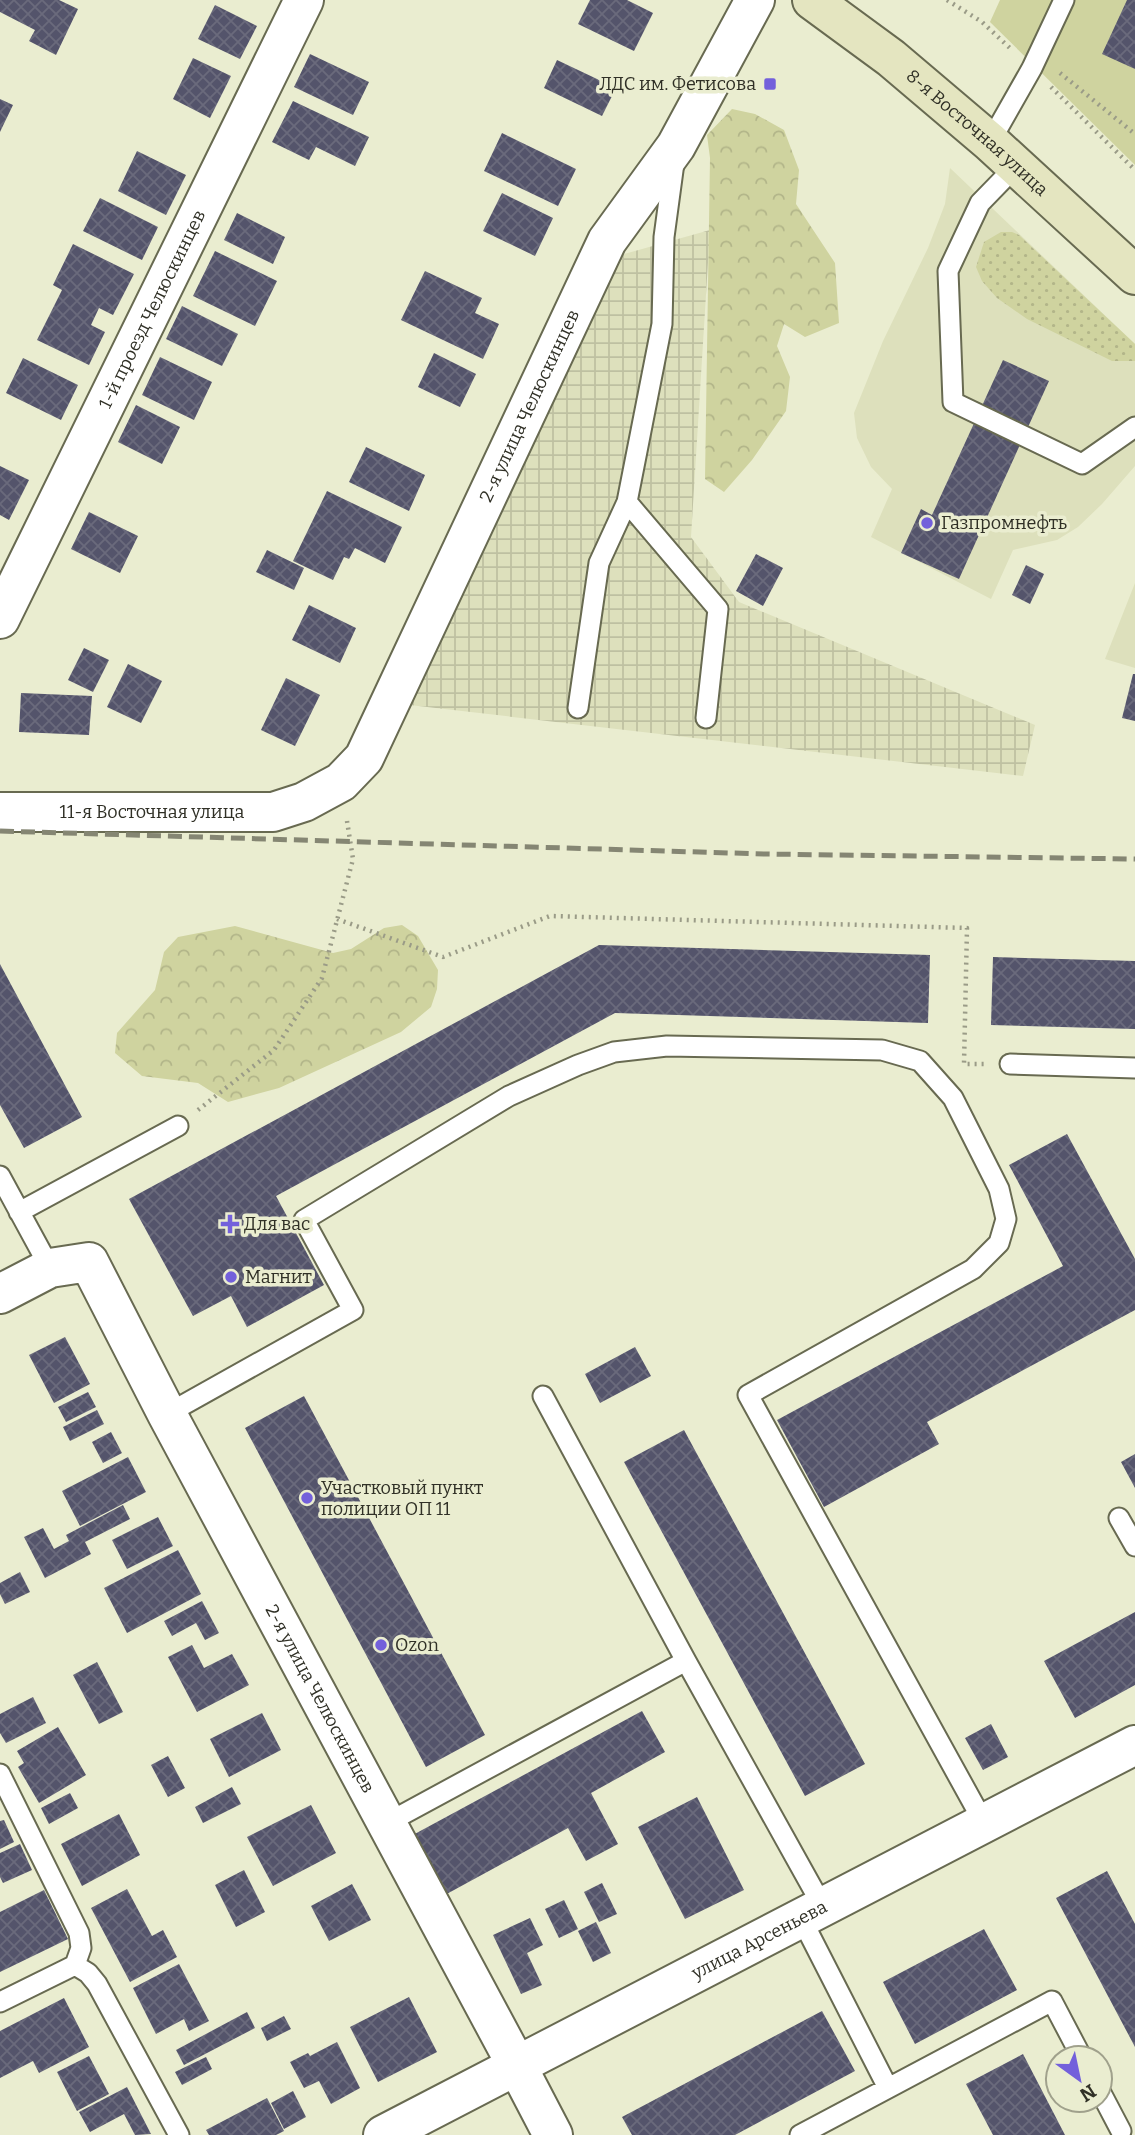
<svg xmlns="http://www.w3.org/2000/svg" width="1135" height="2135" font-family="Bitter,serif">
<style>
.built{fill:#dde0bc}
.industrial{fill:url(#industrial-grid)}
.grass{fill:url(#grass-dots)}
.forest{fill:url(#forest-crowns)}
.pitch{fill:#cfd39f}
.building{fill:url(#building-cross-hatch)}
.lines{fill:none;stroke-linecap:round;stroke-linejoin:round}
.service-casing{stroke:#686a51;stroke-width:23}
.minor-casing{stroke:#686a51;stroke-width:42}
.tertiary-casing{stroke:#686a51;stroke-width:42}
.secondary-casing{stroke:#686a51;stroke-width:42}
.path{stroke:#9a9b87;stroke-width:4.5;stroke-dasharray:2 5;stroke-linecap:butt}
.service{stroke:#fff;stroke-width:19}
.minor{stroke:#fff;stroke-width:38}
.tertiary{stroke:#fff;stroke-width:38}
.secondary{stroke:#e4e5c0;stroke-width:38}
.rail{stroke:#858673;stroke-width:5;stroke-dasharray:14 7;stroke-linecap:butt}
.poi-dot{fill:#7360db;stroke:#eaedd0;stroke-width:2.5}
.labels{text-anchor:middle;stroke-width:7;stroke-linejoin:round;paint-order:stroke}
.poi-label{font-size:18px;fill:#303026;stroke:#eaedd0;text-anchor:start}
.street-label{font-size:18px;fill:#303026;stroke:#eaedd0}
</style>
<defs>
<pattern id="industrial-grid" width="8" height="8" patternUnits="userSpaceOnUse" patternTransform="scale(1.75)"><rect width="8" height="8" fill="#dde0bc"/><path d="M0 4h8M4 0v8" fill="none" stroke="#bec0a1"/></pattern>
<pattern id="grass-dots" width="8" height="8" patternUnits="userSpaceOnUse" patternTransform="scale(1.75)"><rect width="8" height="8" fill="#cfd39f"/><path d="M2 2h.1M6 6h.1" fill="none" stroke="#b2b589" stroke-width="1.8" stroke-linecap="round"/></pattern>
<pattern id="forest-crowns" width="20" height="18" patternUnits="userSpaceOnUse" patternTransform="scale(1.75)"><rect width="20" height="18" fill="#cfd39f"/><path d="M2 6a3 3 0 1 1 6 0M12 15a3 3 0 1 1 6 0" fill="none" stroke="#b2b589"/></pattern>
<pattern id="building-cross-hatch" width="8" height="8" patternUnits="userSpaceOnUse" patternTransform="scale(1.75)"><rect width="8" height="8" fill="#54546b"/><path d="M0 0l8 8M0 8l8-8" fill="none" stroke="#6a6a7c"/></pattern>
</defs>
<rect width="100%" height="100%" fill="#eaedd0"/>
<!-- built -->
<path class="built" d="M950,168L1135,344V466L1102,504L1078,527L1057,540L1013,550L991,599L871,537L892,489L871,467L857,438L854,413L883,341L928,248L945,204Z
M1135,583V668L1105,659Z"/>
<!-- industrial -->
<path class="industrial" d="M710,230L691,537L739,602L1035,725L1023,776L401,704L617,256Z"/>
<!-- grass -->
<path class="grass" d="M1001,232H1012L1019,235L1135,344V361H1112L1027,319L997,298L982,281L976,267L984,242Z"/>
<!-- forest -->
<path class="forest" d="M732,109L755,114L784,130L799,170L796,204L835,263L839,323L805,337L784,324L777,346L790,377L786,411L752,460L724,492L705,479L710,158L707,135Z
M402,925L418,936L438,970L437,989L431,1007L401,1032L279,1088L228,1102L198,1083L142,1076L115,1053L117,1033L155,990L164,952L178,937L235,926L333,953L351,949L384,928Z"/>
<!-- pitch -->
<path class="pitch" d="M1000,0H1135V165L990,22Z"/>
<!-- building -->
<path class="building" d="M0,0H59L78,9L56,55L29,41L35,30L0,12Z
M590,0H627L653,13L634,51L578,24Z
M1127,0H1135V69L1102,54Z
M215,5L257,26L240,59L198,39Z
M310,54L369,82L353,115L294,87Z
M193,58L231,76L210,118L173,99Z
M557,60L616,88L602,116L544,88Z
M0,99L13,105L0,132Z
M293,101L369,137L355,166L316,147L309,160L272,142Z
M502,133L576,169L558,206L484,171Z
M137,151L186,175L166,215L118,191Z
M502,193L553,218L535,256L483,231Z
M100,198L158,227L142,260L83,231Z
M237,213L285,237L273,264L224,240Z
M73,244L134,274L113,315L99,308L91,325L105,332L89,365L37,340L62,290L53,285Z
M215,251L277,281L255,326L193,296Z
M425,271L482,298L475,313L499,324L483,359L401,320Z
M182,306L238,334L222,366L166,339Z
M434,353L476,374L460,407L418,387Z
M160,357L212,382L194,420L142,395Z
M23,358L78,385L61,420L6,393Z
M1003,360L1049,381L959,579L901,553L921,509L932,515Z
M136,405L180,427L162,464L118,442Z
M366,447L425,475L409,511L349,482Z
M0,466L29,480L9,520L0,515Z
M327,491L402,527L385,563L355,548L349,559L344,557L333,580L293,561Z
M89,512L138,536L120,573L71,549Z
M267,550L304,568L294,590L256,572Z
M756,554L783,568L763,606L736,591Z
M1026,565L1044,574L1030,604L1012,595Z
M309,605L356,628L340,663L292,640Z
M84,648L109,660L93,692L68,680Z
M128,664L162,681L141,723L107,707Z
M1133,674H1135V721L1122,718Z
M286,678L320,695L295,746L261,730Z
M21,693L92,696L89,735L19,732Z
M599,945L930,955L928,1023L615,1013L276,1196L324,1285L247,1327L231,1296L193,1316L129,1199Z
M993,957L1135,961V1029L991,1025Z
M0,964L82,1117L24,1148L0,1105Z
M1067,1134L1135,1259V1310L927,1422L939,1444L824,1507L777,1420L1063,1266L1009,1165Z
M65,1337L90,1384L54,1403L29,1355Z
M635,1347L651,1376L600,1403L585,1374Z
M88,1392L96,1407L66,1422L58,1407Z
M304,1396L485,1735L426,1767L245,1428Z
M97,1410L104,1424L70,1441L63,1427Z
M684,1430L865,1764L805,1796L624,1462Z
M111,1432L122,1453L103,1463L92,1442Z
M1135,1454V1488L1121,1462Z
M128,1457L146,1492L80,1526L62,1491Z
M123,1505L130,1519L85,1542L91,1554L45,1578L24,1537L43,1528L54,1549L69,1541L66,1535Z
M158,1517L173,1546L127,1569L112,1540Z
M178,1550L201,1594L127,1633L104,1588Z
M20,1572L30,1592L5,1604L0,1594V1583Z
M202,1601L219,1633L205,1640L196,1623L172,1636L164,1621Z
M1135,1612V1685L1075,1718L1044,1661Z
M192,1645L204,1668L232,1654L249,1685L197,1712L168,1657Z
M97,1662L123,1712L99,1724L73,1675Z
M33,1697L46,1723L6,1743L0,1733V1714Z
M642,1711L665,1752L591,1793L618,1844L586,1861L568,1828L443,1896L411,1836Z
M262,1713L281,1750L229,1777L210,1739Z
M991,1724L1008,1757L983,1770L965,1738Z
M58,1727L86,1775L39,1803L18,1767L24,1763L17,1751Z
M168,1756L185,1788L168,1797L151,1765Z
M232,1787L241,1804L203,1823L195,1807Z
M70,1793L78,1808L49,1824L41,1808Z
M697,1797L744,1890L685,1919L638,1827Z
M311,1805L336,1853L273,1886L247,1837Z
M119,1814L140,1855L82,1886L61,1844Z
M4,1820L14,1842L0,1849V1821Z
M20,1844L32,1870L3,1883L0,1877V1853Z
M244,1870L265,1912L236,1927L215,1885Z
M1107,1871L1135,1924V2047L1056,1898Z
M602,1883L617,1914L599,1922L584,1892Z
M352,1884L371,1920L329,1941L311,1906Z
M127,1889L152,1936L163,1930L177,1957L130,1982L91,1908Z
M44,1890L68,1939L0,1972V1912Z
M564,1900L578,1929L559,1938L545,1909Z
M530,1918L543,1945L527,1953L542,1985L521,1994L493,1935Z
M596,1922L611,1953L593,1962L578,1931Z
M984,1929L1017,1990L915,2044L883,1982Z
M179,1964L209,2021L189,2031L184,2019L156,2034L133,1988Z
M409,1997L437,2052L378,2082L350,2027Z
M64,1998L89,2047L39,2073L33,2061L0,2078V2031Z
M822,2011L855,2071L735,2135H632L622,2117Z
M247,2012L255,2028L184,2065L176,2050Z
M284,2016L291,2029L267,2041L261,2028Z
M337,2042L360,2088L331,2104L319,2081L304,2088L290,2062L308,2053L310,2056Z
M1023,2054L1065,2135H993L966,2084Z
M89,2056L109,2094L77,2111L57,2072Z
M206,2057L212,2069L182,2085L175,2072Z
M127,2087L151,2134L135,2135L124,2114L90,2132L79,2112Z
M293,2091L306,2117L284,2129L271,2103Z
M267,2098L284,2131L276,2135H209L206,2130Z"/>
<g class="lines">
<!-- service casing -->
<g class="service-casing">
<path id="service" d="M990,142L1032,68L1064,0
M674,163L664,237L662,324L627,502L718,609L706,718
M1017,165L980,203L948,271L953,402L1082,464L1135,427
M578,708L599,563L627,502
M1010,1064L1135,1068
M0,1176L50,1268
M19,1212L178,1126
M543,1396L686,1661L823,1907
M167,1414L353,1310L304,1220L509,1096L578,1065L614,1052L667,1046L882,1050L920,1061L953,1098L999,1189L1006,1219L999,1243L973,1269L748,1395L984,1823
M1119,1518L1135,1546
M0,1774L79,1933L81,1948L75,1965
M387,1823L686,1661
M801,1918L888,2088
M0,2002L75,1965L88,1973L97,1984L179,2135
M1100,2091L1121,2131
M800,2135L1052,2001L1082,2058"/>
</g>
<!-- minor casing -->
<g class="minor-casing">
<g id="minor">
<path id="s1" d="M0,619L304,0"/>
<path id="s2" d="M0,812H273L304,802L341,782L364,758L607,241L676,146L755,0"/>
<path id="s3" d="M0,1294L50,1268L89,1262L167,1414L517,2066"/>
</g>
</g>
<!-- tertiary casing -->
<g class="tertiary-casing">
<g id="tertiary">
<path d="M517,2066L553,2135"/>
<path id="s4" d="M383,2135L1135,1745"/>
</g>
</g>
<!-- secondary casing -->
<g class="secondary-casing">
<g id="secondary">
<path id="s5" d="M812,0L891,58L990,142L1135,275"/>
</g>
</g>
<!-- path -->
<path class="path" d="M947,0L982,22L1012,50
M1060,73L1135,134
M1051,87L1135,170
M337,919L443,957L550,916L967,928L964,1064H984
M198,1110L274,1050L322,978L353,859L347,821"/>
<!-- service -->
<use href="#service" class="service"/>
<!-- minor -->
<use href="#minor" class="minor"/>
<!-- tertiary -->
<use href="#tertiary" class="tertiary"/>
<!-- secondary -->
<use href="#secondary" class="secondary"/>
<!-- rail -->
<path class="rail" d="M0,831L764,854L1135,859"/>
</g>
<!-- markers -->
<g class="poi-dot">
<rect x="763" y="77" width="14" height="14" rx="3.5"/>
<circle cx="927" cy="523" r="7"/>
<path d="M226.5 1213.5h7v7h7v7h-7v7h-7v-7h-7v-7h7z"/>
<circle cx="231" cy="1277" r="7"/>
<circle cx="307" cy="1498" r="7"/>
<circle cx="381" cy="1645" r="7"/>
</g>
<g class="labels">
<!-- poi labels -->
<g class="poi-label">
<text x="756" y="90" text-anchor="end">ЛДС им. Фетисова</text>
<text x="941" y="529">Газпромнефть</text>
<text x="244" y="1230">Для вас</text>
<text x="245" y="1283">Магнит</text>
<text x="321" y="1494">Участковый пункт<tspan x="321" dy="21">полиции ОП 11</tspan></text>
<text x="395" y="1651">Ozon</text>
</g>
<!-- street labels -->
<g class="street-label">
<text dy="6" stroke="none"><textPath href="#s5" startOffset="212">8-я Восточная улица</textPath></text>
<text dy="6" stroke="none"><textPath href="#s1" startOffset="345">1-й проезд Челюскинцев</textPath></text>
<text dy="6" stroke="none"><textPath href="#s2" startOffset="770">2-я улица Челюскинцев</textPath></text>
<text dy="6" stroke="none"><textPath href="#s2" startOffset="152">11-я Восточная улица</textPath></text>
<text dy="6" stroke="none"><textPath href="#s3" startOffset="590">2-я улица Челюскинцев</textPath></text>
<text dy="6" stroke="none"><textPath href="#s4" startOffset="424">улица Арсеньева</textPath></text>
</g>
</g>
<!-- north arrow -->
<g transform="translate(1079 2079) rotate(147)"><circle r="33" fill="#eaedd0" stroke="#a0a18c" stroke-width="2"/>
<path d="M0-5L12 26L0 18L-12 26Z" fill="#7360db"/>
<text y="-10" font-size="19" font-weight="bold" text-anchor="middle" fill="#303026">N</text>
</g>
</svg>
